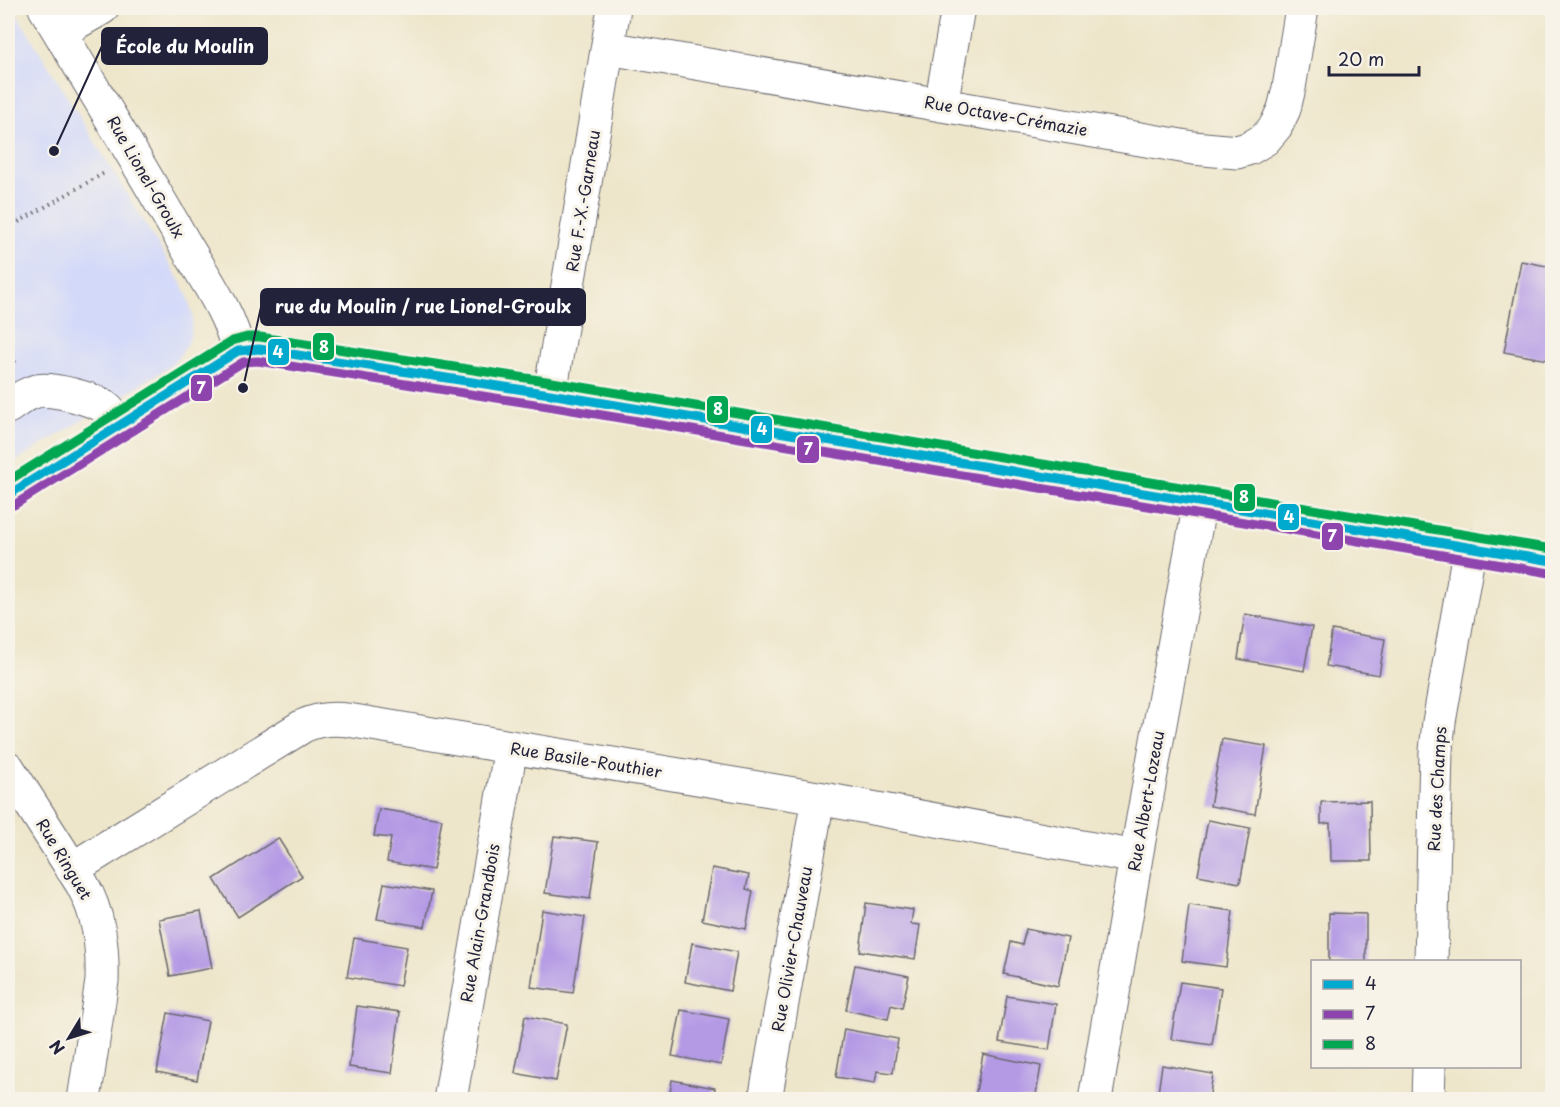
<svg xmlns="http://www.w3.org/2000/svg" width="1560" height="1107" font-family="'Playpen Sans',sans-serif">
<style>
.built{fill:#d3d9f9}
.building{fill:#b49ae5}
.lines{fill:none;stroke-linecap:round;stroke-linejoin:round}
.minor-casing{stroke:#69676d;stroke-width:35}
.path{stroke:#69676d;stroke-width:4;stroke-dasharray:1.5 4.5;stroke-linecap:butt}
.minor{stroke:#fff;stroke-width:33}
.bus-1-casing{stroke:#f7f3e8;stroke-width:14}
.bus-2-casing{stroke:#f7f3e8;stroke-width:14}
.bus-3-casing{stroke:#f7f3e8;stroke-width:14}
.bus-1{stroke:#00a9ce;stroke-width:9}
.bus-2{stroke:#8e44ad;stroke-width:9}
.bus-3{stroke:#00a651;stroke-width:9}
.labels{text-anchor:middle;stroke-width:6;stroke-linejoin:round;paint-order:stroke}
.street-label{font-size:16px;fill:#22223b;stroke:#f7f3e8}
.leader{fill:none;stroke:#22223b;stroke-width:2}
.callout-dot{fill:#22223b;stroke:#f7f3e8;stroke-width:2}
.callout{fill:#22223b;stroke:#22223b;stroke-width:2}
.callout-label{font-size:18px;text-anchor:middle;font-weight:bold;fill:#fff}
.line-badge{stroke:#f7f3e8;stroke-width:2}
.badge-label{font-size:16px;text-anchor:middle;font-weight:bold;fill:#fff}
</style>
<rect width="100%" height="100%" fill="#f7f3e8"/>
<filter id="ink" filterUnits="userSpaceOnUse"><feTurbulence type="fractalNoise" baseFrequency=".0167" numOctaves="2"/><feDisplacementMap in="SourceGraphic" scale="12" xChannelSelector="R" yChannelSelector="G"/><feConvolveMatrix kernelMatrix="1 2 1 2 8 2 1 2 1" color-interpolation-filters="sRGB"/></filter>
<filter id="wash" filterUnits="userSpaceOnUse"><feTurbulence type="fractalNoise" baseFrequency=".008" numOctaves="4" result="noise"/><feDisplacementMap in="SourceGraphic" scale="24" xChannelSelector="R" yChannelSelector="G"/><feGaussianBlur stdDeviation="1.35" result="paint"/><feColorMatrix in="noise" values="0 0 0 0 0 0 0 0 0 0 0 0 0 0 0 0 0 1.4 0 .05"/><feComposite in="paint" operator="in"/></filter>
<g filter="url(#wash)">
<rect width="100%" height="100%" fill="#eee6cb"/>
<!-- built -->
<path class="built" d="M8,8H13L169,263L187,293L193,317L190,338L185,348L172,365L8,466Z"/>
<g id="blocks">
<!-- building -->
<path class="building" d="M1521,261L1552,267V338L1548,360L1504,352Z
M1245,614L1312,627L1304,671L1238,659Z
M1332,630L1385,639L1379,675L1326,666Z
M1222,739L1266,746L1255,814L1210,806Z
M1370,801L1371,861H1331L1330,823L1321,824V802Z
M379,809L442,819L433,870L387,862L391,838L374,836Z
M1208,820L1250,828L1240,883L1198,875Z
M554,836L598,842L590,899L545,893Z
M278,838L302,876L238,917L214,879Z
M712,868L749,875L746,889L753,891L746,929L702,920Z
M384,883L432,891L425,927L377,919Z
M866,903L913,910L911,924L920,925L915,959L860,951Z
M1189,905L1233,911L1226,967L1182,961Z
M542,910L585,917L573,993L531,987Z
M201,911L212,968L170,976L159,919Z
M1329,913L1366,914V962H1329Z
M1026,929L1068,938L1058,986L1004,974L1011,942L1022,945Z
M354,938L407,947L400,986L347,977Z
M692,943L737,952L730,991L685,982Z
M855,965L909,976L902,1008L891,1005L888,1019L846,1010Z
M1180,982L1221,988L1212,1045L1171,1039Z
M1007,996L1056,1004L1049,1050L999,1042Z
M357,1006L400,1012L392,1073L349,1067Z
M681,1010L729,1019L721,1065L672,1056Z
M168,1013L208,1021L197,1080L157,1072Z
M525,1016L567,1024L556,1081L515,1073Z
M844,1029L898,1039L893,1073L877,1071L875,1083L836,1077Z
M983,1054L1041,1066L1035,1100H986L975,1097Z
M1162,1065L1213,1074L1209,1100H1157Z
M672,1080L715,1088L713,1100H669Z"/>
</g>
</g>
<g filter="url(#ink)">
<use href="#blocks" fill-opacity="0" stroke="#69676d" stroke-width="1.5"/>
<g class="lines">
<!-- minor casing -->
<g class="minor-casing">
<path id="minor" d="M45,8C91,85 138,162 183,241C202,274 231,314 238,351
M60,32L102,8
M608,48L1193,148L1237,152L1250,148L1265,139L1276,126L1284,109L1289,88L1302,8
M941,105L958,8
M550,394L614,8
M8,407C17,401 26,393 37,391C49,387 100,400 109,410C113,414 116,421 119,426
M8,495L238,351L248,349H259L550,394L1552,561
M8,768L82,884C99,914 103,946 102,981L84,1100
M72,869L303,726C318,719 332,718 348,720L818,798L1136,857
M1431,962L1436,751L1439,722L1470,546
M450,1100L511,747
M765,1100L818,798
M1095,1100L1136,857L1200,502
M1428,1100L1429,1066"/>
</g>
<!-- path -->
<path class="path" d="M8,8H9
M8,228L106,172
M8,338L16,366"/>
<!-- minor -->
<use href="#minor" class="minor"/>
<!-- bus-1 casing -->
<g class="bus-1-casing">
<path id="bus-1" d="M8,495L238,351L259,349L550,394L1552,561"/>
</g>
<!-- bus-2 casing -->
<g class="bus-2-casing">
<path id="bus-2" d="M14,505L243,362L258,361L548,406L1550,573"/>
</g>
<!-- bus-3 casing -->
<g class="bus-3-casing">
<path id="bus-3" d="M8,481L232,341L247,337H260L552,382L1552,549"/>
</g>
<!-- bus-1 -->
<use href="#bus-1" class="bus-1"/>
<!-- bus-2 -->
<use href="#bus-2" class="bus-2"/>
<!-- bus-3 -->
<use href="#bus-3" class="bus-3"/>
</g>
</g>
<g class="labels">
<!-- street labels -->
<g class="street-label">
<text transform="translate(1006 116) rotate(10)" y="6">Rue Octave-Crémazie</text>
<text transform="translate(146 177) rotate(60)" y="6">Rue Lionel-Groulx</text>
<text transform="translate(583 201) rotate(-81)" y="6">Rue F.-X.-Garneau</text>
<text transform="translate(586 760) rotate(9)" y="6">Rue Basile-Routhier</text>
<text transform="translate(1437 789) rotate(-87)" y="6">Rue des Champs</text>
<text transform="translate(1146 801) rotate(-80)" y="6">Rue Albert-Lozeau</text>
<text transform="translate(64 859) rotate(59)" y="6">Rue Ringuet</text>
<text transform="translate(480 923) rotate(-80)" y="6">Rue Alain-Grandbois</text>
<text transform="translate(792 949) rotate(-80)" y="6">Rue Olivier-Chauveau</text>
</g>
</g>
<!-- callouts -->
<path class="leader" d="M54 151L102 46M243 388L261 307"/>
<g class="callout-dot">
<circle cx="54" cy="151" r="6"/>
<circle cx="243" cy="388" r="6"/>
</g>
<g class="callout">
<rect x="102" y="28" width="165" height="36" rx="6"/>
<rect x="261" y="289" width="324" height="36" rx="6"/>
</g>
<g class="callout-label">
<text x="185" y="53">École du Moulin</text>
<text x="423" y="313">rue du Moulin / rue Lionel-Groulx</text>
</g>
<g class="line-badge">
<rect x="312" y="332" width="23" height="29" rx="6" fill="#00a651"/>
<rect x="267" y="338" width="23" height="28" rx="6" fill="#00a9ce"/>
<rect x="190" y="374" width="23" height="28" rx="6" fill="#8e44ad"/>
<rect x="706" y="395" width="23" height="29" rx="6" fill="#00a651"/>
<rect x="750" y="415" width="23" height="29" rx="6" fill="#00a9ce"/>
<rect x="796" y="435" width="24" height="29" rx="6" fill="#8e44ad"/>
<rect x="1233" y="483" width="23" height="29" rx="6" fill="#00a651"/>
<rect x="1277" y="503" width="23" height="28" rx="6" fill="#00a9ce"/>
<rect x="1321" y="522" width="23" height="29" rx="6" fill="#8e44ad"/>
</g>
<g class="badge-label">
<text x="324" y="353">8</text>
<text x="278" y="358">4</text>
<text x="201" y="394">7</text>
<text x="718" y="415">8</text>
<text x="762" y="435">4</text>
<text x="808" y="455">7</text>
<text x="1244" y="503">8</text>
<text x="1289" y="523">4</text>
<text x="1332" y="542">7</text>
</g>
<!-- margin -->
<rect width="1560" height="1107" fill="none" stroke="#f7f3e8" stroke-width="30"/>
<!-- legend -->
<rect x="1311" y="960" width="210" height="108" fill="#f7f3e8" stroke="#a29fa3" stroke-width="1.5"/>
<rect x="1323" y="980" width="30" height="9" fill="#00a9ce" stroke="#a29fa3" stroke-width="1.5"/>
<text x="1365" y="990" font-size="18" fill="#22223b">4</text>
<rect x="1323" y="1010" width="30" height="9" fill="#8e44ad" stroke="#a29fa3" stroke-width="1.5"/>
<text x="1365" y="1020" font-size="18" fill="#22223b">7</text>
<rect x="1323" y="1040" width="30" height="9" fill="#00a651" stroke="#a29fa3" stroke-width="1.5"/>
<text x="1365" y="1050" font-size="18" fill="#22223b">8</text>
<!-- north arrow -->
<g transform="translate(69 1038) rotate(232)" stroke="#f7f3e8" stroke-width="4.5" paint-order="stroke">
<path d="M0-4.5L10 22L0 15L-10 22Z" fill="#22223b"/>
<text y="-9" font-size="16" font-weight="bold" text-anchor="middle" fill="#22223b">N</text>
</g>
<!-- scale -->
<path d="M1329 66v9h90v-9" fill="none" stroke="#22223b" stroke-width="3"/>
<text x="1338" y="66" font-size="18" fill="#22223b" stroke="#f7f3e8" stroke-width="4.5" paint-order="stroke">20 m</text>
</svg>
